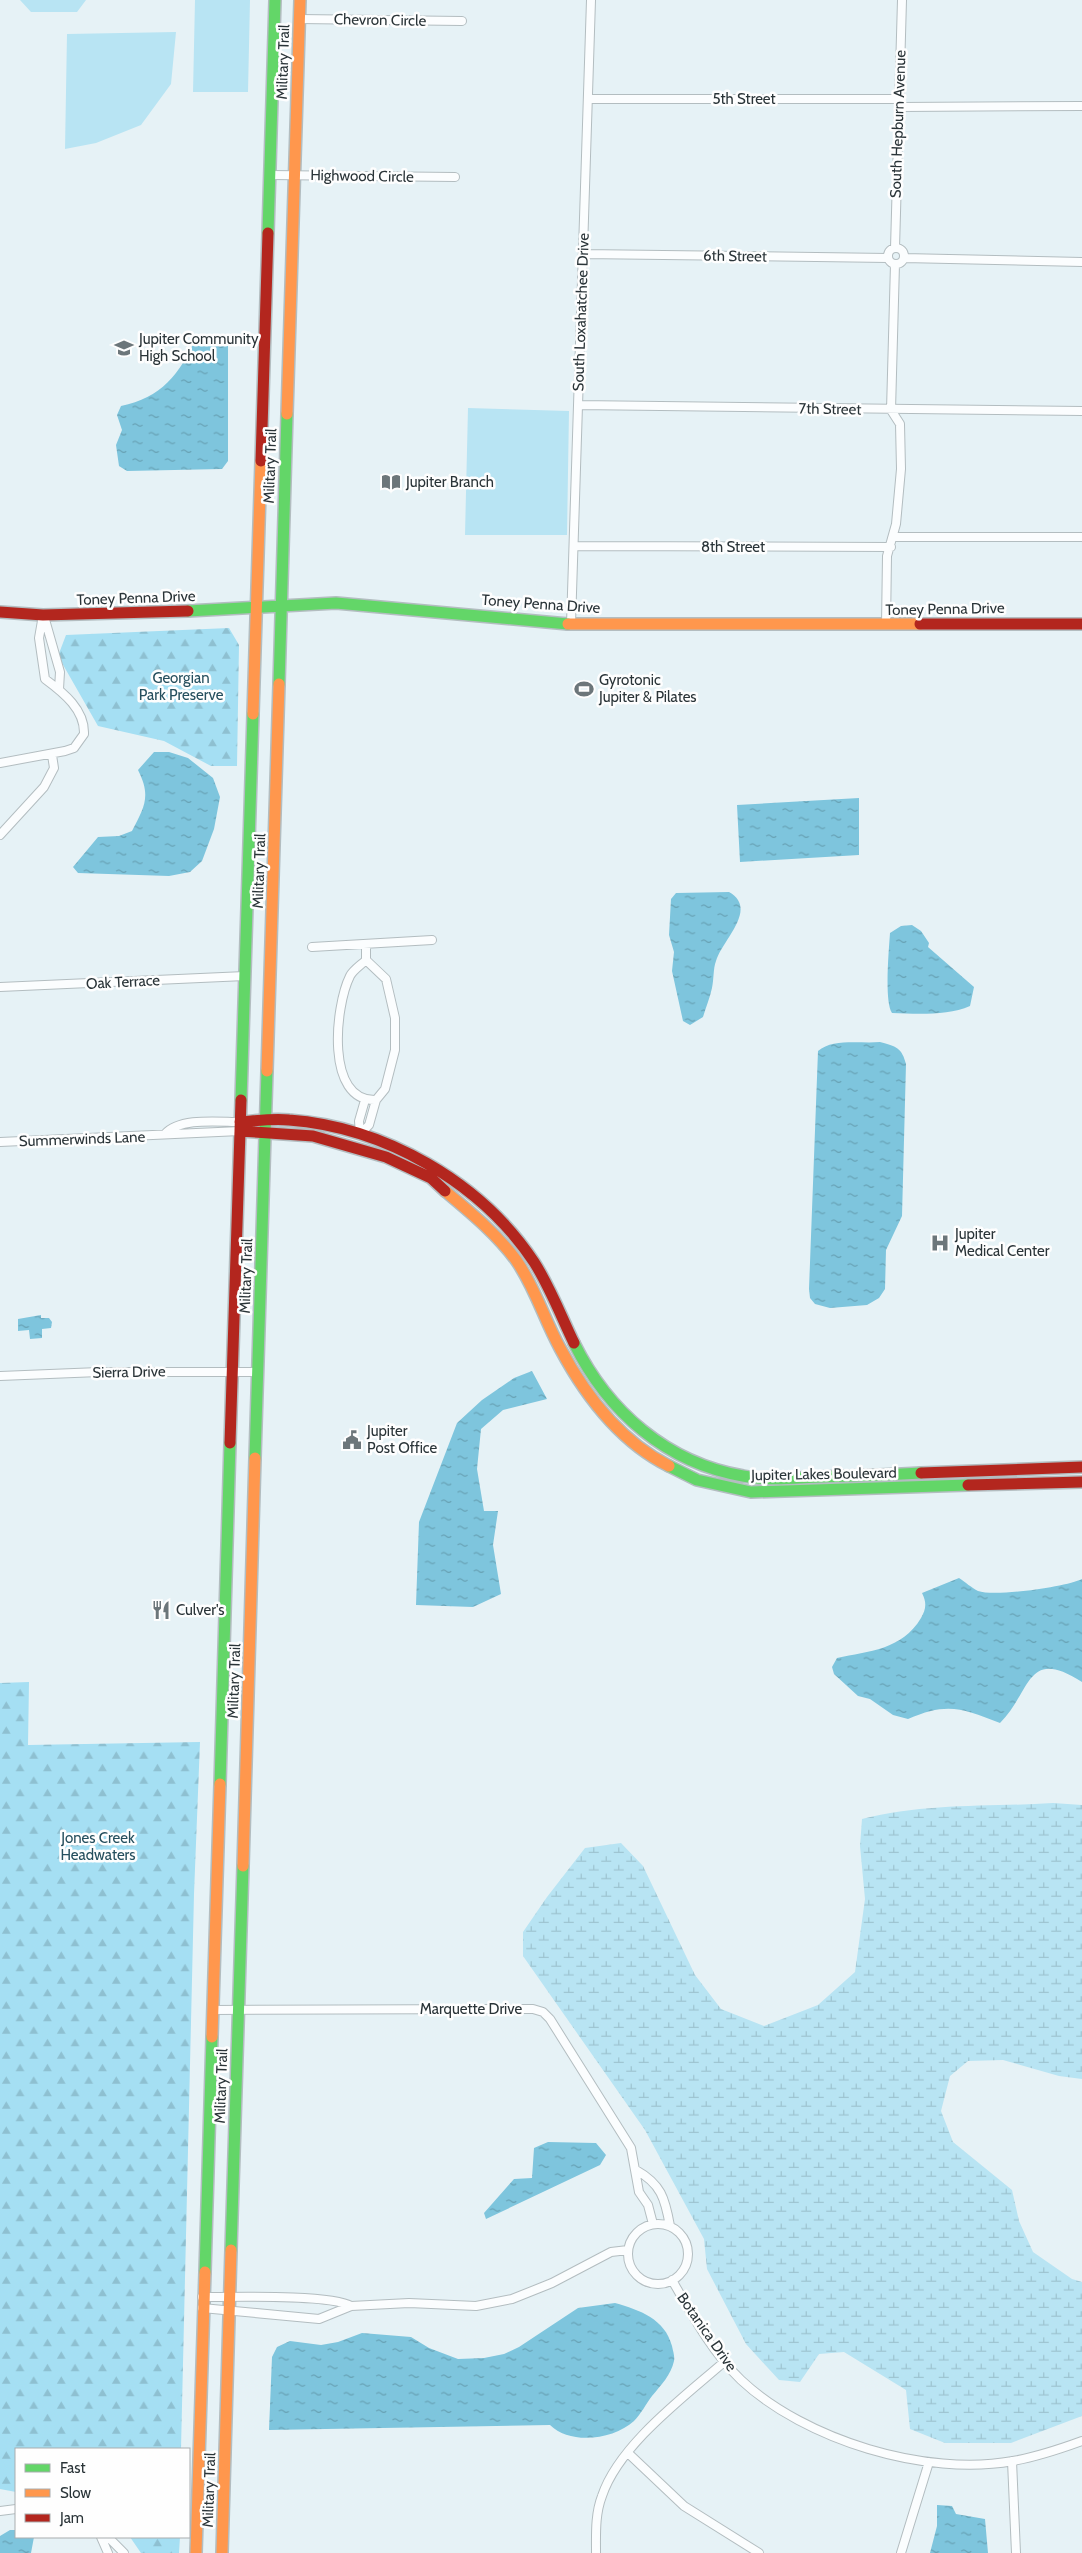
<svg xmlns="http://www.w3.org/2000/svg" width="1082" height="2553" font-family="Cabin,sans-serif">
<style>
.forest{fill:url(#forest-firs)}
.wetland{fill:url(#wetland-marsh)}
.green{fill:#b8e4f3}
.water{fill:url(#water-ripples)}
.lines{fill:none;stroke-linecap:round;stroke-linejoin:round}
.street-casing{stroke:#b3bdc0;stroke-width:10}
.fast-casing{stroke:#b3bdc0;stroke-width:14}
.slow-casing{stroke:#b3bdc0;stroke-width:14}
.jam-casing{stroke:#b3bdc0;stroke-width:14}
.street{stroke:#fbfdfe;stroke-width:8}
.fast{stroke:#63d668;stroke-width:11}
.slow{stroke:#ff974d;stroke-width:11}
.jam{stroke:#b3261e;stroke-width:11}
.labels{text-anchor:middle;stroke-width:5;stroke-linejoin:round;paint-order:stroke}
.street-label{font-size:15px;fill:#2a3438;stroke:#fefefe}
.poi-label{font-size:15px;fill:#2a3438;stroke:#fefefe;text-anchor:start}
.park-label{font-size:15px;fill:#254f5e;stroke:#fefefe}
</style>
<defs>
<pattern id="forest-firs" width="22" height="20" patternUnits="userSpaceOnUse" patternTransform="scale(1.25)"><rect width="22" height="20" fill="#a5dff3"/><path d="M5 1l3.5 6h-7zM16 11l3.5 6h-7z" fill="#8ec0d1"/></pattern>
<pattern id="wetland-marsh" width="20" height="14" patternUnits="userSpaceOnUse" patternTransform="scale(1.25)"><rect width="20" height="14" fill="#b8e4f3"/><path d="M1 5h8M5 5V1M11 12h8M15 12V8" fill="none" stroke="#9ec4d1"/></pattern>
<pattern id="water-ripples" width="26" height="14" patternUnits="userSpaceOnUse" patternTransform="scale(1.25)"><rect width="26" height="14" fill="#7ec5dd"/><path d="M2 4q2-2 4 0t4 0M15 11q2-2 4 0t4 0" fill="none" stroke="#67a1b4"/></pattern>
</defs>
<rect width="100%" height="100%" fill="#e6f2f6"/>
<!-- forest -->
<path class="forest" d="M229,628L239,645L237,766H211L164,741L98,726L58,656L66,635Z
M29,1682L28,1745L200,1742L194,1894L181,2449H16V2492L0,2489V1683Z
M130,2537H180L179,2553H141Z"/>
<!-- wetland -->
<path class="wetland" d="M1053,1803L1082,1805V2079L1059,2076L1003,2060L968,2061L950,2076L941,2111L953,2142L1012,2190L1019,2221L1033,2252L1072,2279L1082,2282V2416L1011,2443H945L910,2429L906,2390L844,2352L819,2354L800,2382L779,2380L746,2344L707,2269L704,2239L645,2130L523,1956V1932L547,1897L585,1848L621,1843L643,1866L695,1975L721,2009L764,2026L818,2005L855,1972L865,1899L860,1846L862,1819C923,1803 990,1807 1053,1803Z"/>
<!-- green -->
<path class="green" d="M20,0H86L77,12H31Z
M195,0H250L248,92H193Z
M176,32L171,84L141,125L96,143L65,149L67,34Z
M468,408L569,411L567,535H465Z"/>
<!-- water -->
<path class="water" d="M196,338H222L228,343V461L222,469L127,471L119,466L116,445L122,430L117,415L121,406C161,398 180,374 196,338Z
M154,752H169L188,758L213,778L220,797L214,829L202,861L190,872L169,876L78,873L73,867L98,837L119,836L132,831C145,806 151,796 138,770Z
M859,798V855L740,862L737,805Z
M729,892C759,909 722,940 716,961C713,969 714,979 712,988C710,997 706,1007 703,1017L690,1025L683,1021L672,971L674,952L669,935L671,899L676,893Z
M912,925L921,931L929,943L928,947L974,987L970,1006C947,1016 916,1014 892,1013C884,1001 889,949 890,933L901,926Z
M880,1042C896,1046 902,1048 906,1064L902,1216L886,1250L885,1289L879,1298L867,1305L830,1308L815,1304L810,1298L809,1289L818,1051C833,1038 861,1044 880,1042Z
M41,1315V1318H49L52,1322L51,1328L42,1329V1338L30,1339L29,1330L18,1331V1319Z
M532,1371L547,1399L503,1410L481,1429L477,1469L484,1511H498L493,1545L501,1594L473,1607L416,1605L419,1522L457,1423L482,1400L514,1378Z
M959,1578C965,1582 972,1588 978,1591C995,1597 1066,1587 1082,1579V1682C1026,1646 1032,1691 1000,1723C962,1708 947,1702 908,1719L893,1715L870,1699L858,1696L834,1674L832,1667L837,1658C869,1651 902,1650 921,1618C926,1609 927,1603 922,1593Z
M548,2142L596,2143L606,2155L600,2165L486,2219L484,2213L514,2179L532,2178L534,2148Z
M615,2303C640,2310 665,2319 672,2346C673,2351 675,2357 674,2361C671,2375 661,2385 652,2396C646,2404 641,2414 634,2421C613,2440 570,2445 550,2425L269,2430L272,2357L277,2347L290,2341L321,2345L338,2342L362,2333L411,2337L429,2348L458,2359L484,2358L504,2354L519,2347L578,2308Z
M937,2505L952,2506L956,2514L985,2519L988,2553H930L937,2526Z
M10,2530H16V2537H34L31,2553H0V2536Z"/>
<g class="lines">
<!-- street casing -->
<g class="street-casing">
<path id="street" d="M299,19L462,21
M588,99H899
M899,107L1082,106
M270,175L455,177
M895,248L902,0
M888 256a8 8 0 1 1 16 0a8 8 0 1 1-16 0Z
M583,254L888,258
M904,258L1082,262
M578,405L1082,411
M893,537H1082
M575,546L891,547
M44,616L60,672L59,689
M571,624L591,0
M886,625L887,556L896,524L901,469L900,424L891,410L895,264
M0,763L65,751L74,748L84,734C85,710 64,693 45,679L39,638L43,615
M0,835L44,787L54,768L52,755
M312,947L432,940
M366,960L386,979L395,1018V1050L385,1089L376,1100C325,1102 335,1006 350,976C353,970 361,965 366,960V944
M0,987L245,976
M165,1134C180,1117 219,1122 240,1122
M360,1134L369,1125L376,1100
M360,1134L359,1121L365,1100
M0,1142L240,1131
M0,1376L99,1372H259
M213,2010L533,2009L543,2012L550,2019L631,2148L639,2192L648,2205L653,2224
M636,2170C661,2184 665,2198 670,2226
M628 2254a30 30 0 1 1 60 0a30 30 0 1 1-60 0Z
M672,2280C692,2315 712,2352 741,2380C805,2440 926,2477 1013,2461C1036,2457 1060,2449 1082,2441
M202,2297C231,2297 332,2294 351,2306
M202,2308L319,2319L351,2306L409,2303L476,2306L512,2299L552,2283L611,2252L628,2250
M628,2453L684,2506L759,2553
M1012,2461L1016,2553
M0,2511L16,2509
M101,2537L108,2553
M102,2537L109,2538L124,2553
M596,2553C596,2534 595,2514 602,2496C619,2445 684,2397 724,2362
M901,2553L929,2462"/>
</g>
<!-- fast casing -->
<g class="fast-casing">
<path id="fast" d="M268,233L275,0
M188,611L336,603L568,624
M279,684L287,414
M241,1100L253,714
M574,1343C608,1412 667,1463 743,1476C768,1481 794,1478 819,1477C853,1476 887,1475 921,1473
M255,1458L267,1071
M669,1466L697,1480L751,1492L968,1485
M220,1784L230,1443
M231,2250L243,1866
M205,2272L212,2037"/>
</g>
<!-- slow casing -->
<g class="slow-casing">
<path id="slow" d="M287,414L300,0
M568,624H920
M253,714L261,461
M267,1071L279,684
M445,1191C470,1212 496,1233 516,1260C535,1287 544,1319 560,1348C585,1395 621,1442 669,1466
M243,1866L255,1458
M212,2037L220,1784
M196,2553L205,2272
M222,2553L231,2250"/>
</g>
<!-- jam casing -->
<g class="jam-casing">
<path id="jam" d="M261,461L268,233
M0,612L43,615L188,611
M920,624H1082
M240,1122C256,1121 273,1118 289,1120C384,1127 481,1182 534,1262C550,1287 561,1316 574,1343
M240,1131L313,1136L386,1157L431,1178L445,1191
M230,1443L241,1100
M921,1473L1082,1467
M968,1485L1082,1482"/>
</g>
<!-- street -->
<use href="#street" class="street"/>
<!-- fast -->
<use href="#fast" class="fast"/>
<!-- slow -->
<use href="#slow" class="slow"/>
<!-- jam -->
<use href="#jam" class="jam"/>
</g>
<!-- icons -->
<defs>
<g id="school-bare" transform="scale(1.5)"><path d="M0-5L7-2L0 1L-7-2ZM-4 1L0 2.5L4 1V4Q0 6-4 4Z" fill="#6c767a" stroke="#fefefe" stroke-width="2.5" paint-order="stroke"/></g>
<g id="library-bare" transform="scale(1.5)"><path d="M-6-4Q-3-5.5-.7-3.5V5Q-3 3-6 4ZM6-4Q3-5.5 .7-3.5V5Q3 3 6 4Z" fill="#6c767a" stroke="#fefefe" stroke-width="2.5" paint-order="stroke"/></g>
<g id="stadium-bare" transform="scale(1.5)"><path d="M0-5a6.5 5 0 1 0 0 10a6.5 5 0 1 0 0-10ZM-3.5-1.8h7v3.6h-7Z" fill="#6c767a" stroke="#fefefe" stroke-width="2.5" paint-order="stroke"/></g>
<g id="hospital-bare" transform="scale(1.5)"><path d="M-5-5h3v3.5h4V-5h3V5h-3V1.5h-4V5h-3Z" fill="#6c767a" stroke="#fefefe" stroke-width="2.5" paint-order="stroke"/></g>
<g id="civic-bare" transform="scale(1.5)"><path d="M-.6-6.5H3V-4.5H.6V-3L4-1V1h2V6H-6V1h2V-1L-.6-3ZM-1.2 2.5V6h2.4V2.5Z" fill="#6c767a" stroke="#fefefe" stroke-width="2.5" paint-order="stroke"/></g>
<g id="restaurant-bare" transform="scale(1.5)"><path d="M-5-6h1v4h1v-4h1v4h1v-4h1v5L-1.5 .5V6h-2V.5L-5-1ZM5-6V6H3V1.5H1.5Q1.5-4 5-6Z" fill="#6c767a" stroke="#fefefe" stroke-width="2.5" paint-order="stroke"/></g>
</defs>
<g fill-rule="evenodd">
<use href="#school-bare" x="124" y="348"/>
<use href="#library-bare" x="391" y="482"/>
<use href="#stadium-bare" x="584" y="689"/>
<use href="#hospital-bare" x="940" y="1243"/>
<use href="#civic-bare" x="352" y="1440"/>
<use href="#restaurant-bare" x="161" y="1610"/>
</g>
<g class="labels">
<!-- street labels -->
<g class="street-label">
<text transform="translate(380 20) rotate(1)" y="5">Chevron Circle</text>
<text transform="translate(283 62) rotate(-88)" y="5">Military Trail</text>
<text x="744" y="104">5th Street</text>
<text transform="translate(898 124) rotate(-88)" y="5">South Hepburn Avenue</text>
<text transform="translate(362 176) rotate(1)" y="5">Highwood Circle</text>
<text transform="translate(735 256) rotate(1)" y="5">6th Street</text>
<text transform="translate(581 312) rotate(-88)" y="5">South Loxahatchee Drive</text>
<text transform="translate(830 409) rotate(1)" y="5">7th Street</text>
<text transform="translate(270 466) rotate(-88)" y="5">Military Trail</text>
<text x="733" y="552">8th Street</text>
<text transform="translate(136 598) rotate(-2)" y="5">Toney Penna Drive</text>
<text transform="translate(541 604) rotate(4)" y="5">Toney Penna Drive</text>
<text transform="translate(945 609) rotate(-1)" y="5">Toney Penna Drive</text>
<text transform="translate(259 871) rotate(-88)" y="5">Military Trail</text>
<text transform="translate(123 982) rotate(-3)" y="5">Oak Terrace</text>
<text transform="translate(82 1139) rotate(-2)" y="5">Summerwinds Lane</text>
<text transform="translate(246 1276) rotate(-88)" y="5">Military Trail</text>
<text transform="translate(129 1372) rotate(-1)" y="5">Sierra Drive</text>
<text transform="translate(824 1474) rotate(-1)" y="5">Jupiter Lakes Boulevard</text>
<text transform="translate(234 1681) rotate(-88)" y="5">Military Trail</text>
<text x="471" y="2014">Marquette Drive</text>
<text transform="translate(221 2086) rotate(-88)" y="5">Military Trail</text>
<text transform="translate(707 2332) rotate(55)" y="5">Botanica Drive</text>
<text transform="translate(209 2490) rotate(-88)" y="5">Military Trail</text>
</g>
<!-- poi labels -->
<g class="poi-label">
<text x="139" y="344">Jupiter Community<tspan x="139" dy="17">High School</tspan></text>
<text x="406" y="487">Jupiter Branch</text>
<text x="599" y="685">Gyrotonic<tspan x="599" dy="17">Jupiter &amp; Pilates</tspan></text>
<text x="955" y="1239">Jupiter<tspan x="955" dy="17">Medical Center</tspan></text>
<text x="367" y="1436">Jupiter<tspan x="367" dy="17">Post Office</tspan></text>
<text x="176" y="1615">Culver's</text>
</g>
<!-- park labels -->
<g class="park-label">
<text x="181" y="683">Georgian<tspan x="181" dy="17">Park Preserve</tspan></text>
<text x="98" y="1843">Jones Creek<tspan x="98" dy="17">Headwaters</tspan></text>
</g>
</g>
<!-- legend -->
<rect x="15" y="2448" width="175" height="90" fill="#fefefe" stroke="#a9adaf"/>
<rect x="25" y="2464" width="25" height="8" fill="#63d668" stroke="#a9adaf"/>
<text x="60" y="2473" font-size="15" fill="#2a3438">Fast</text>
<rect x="25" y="2489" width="25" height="8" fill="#ff974d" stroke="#a9adaf"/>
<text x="60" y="2498" font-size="15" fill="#2a3438">Slow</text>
<rect x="25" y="2514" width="25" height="8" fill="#b3261e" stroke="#a9adaf"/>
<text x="60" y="2523" font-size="15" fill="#2a3438">Jam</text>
</svg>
